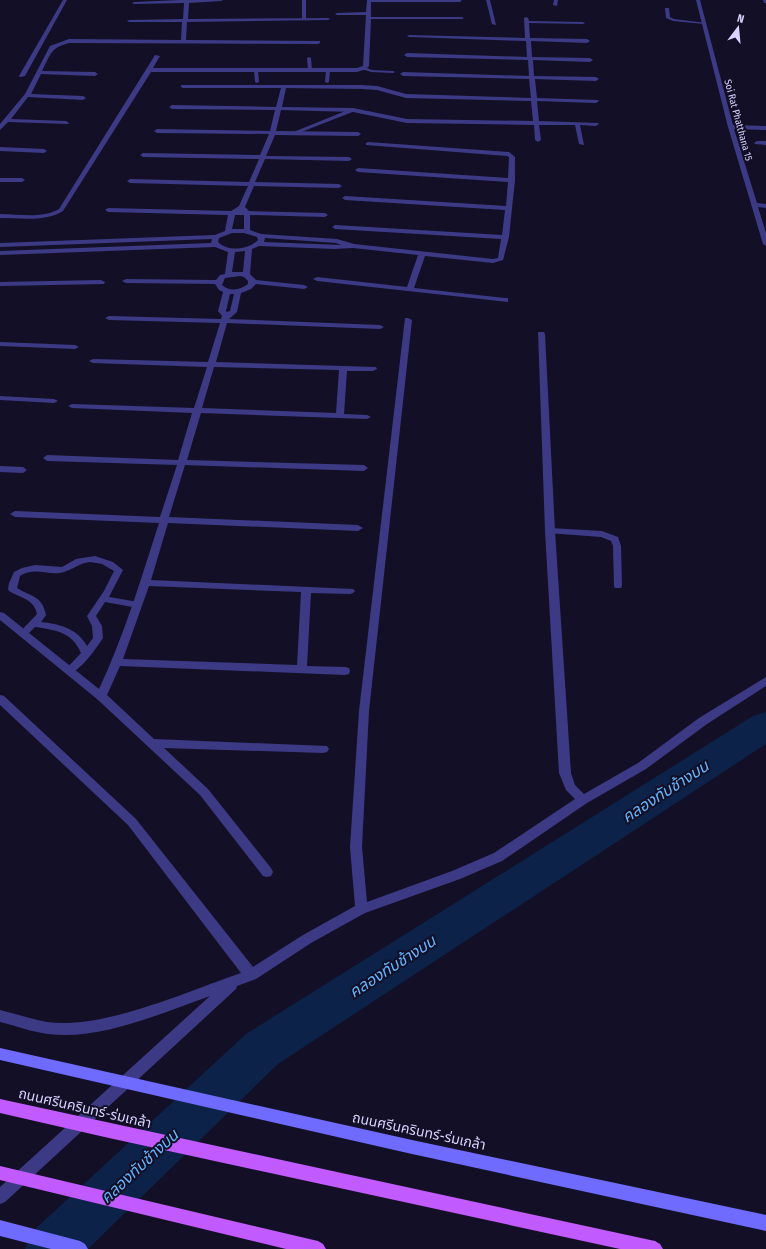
<svg xmlns="http://www.w3.org/2000/svg" width="766" height="1249" font-family="'Fira Sans Condensed','Noto Sans Thai',sans-serif">
<style>
.lines{fill:none;stroke-linecap:round;stroke-linejoin:round}
.river{fill:#0c2248;fill-rule:evenodd}
.service{fill:#3d3a85;fill-rule:evenodd}
.minor{fill:#3d3a85;fill-rule:evenodd}
.secondary{fill:#6f6bff;fill-rule:evenodd}
.primary{fill:#c25bff;fill-rule:evenodd}
.labels{text-anchor:middle;stroke-width:4;stroke-linejoin:round;paint-order:stroke}
.far-street-label{font-size:10px;fill:#d9d4ff;stroke:#130f26}
.near-street-label{font-size:14px;fill:#d9d4ff;stroke:#130f26}
.near-water-label{font-size:16px;font-style:italic;fill:#62b6ff;stroke:#130f26}
</style>
<rect width="100%" height="100%" fill="#130f26"/>
<g class="lines">
<!-- river -->
<path class="river" d="M766,712V744L278,1064L88,1249H25L33,1231L246,1034L753,716Z"/>
<!-- service -->
<path class="service" d="M302,0H306V19L304,20L302,19Z
M665,8H669L670,17L674,19L706,23L704,24L673,21L666,18Z
M309,57L311,58L312,70L310,71L308,70L307,58Z
M364,67L372,70L393,71L395,72L393,73L371,72L362,69V67Z
M256,69L258,70L259,82L257,83L255,82L254,70Z
M328,69L330,70L329,82L327,83L325,82L326,70Z
M353,108L356,110L355,111L296,134L291,133Z
M0,178H22L25,180L22,182H0Z
M550,528L602,531L618,537L621,546L622,586L621,588H615L614,586L613,546L611,541L601,537L547,533L546,531L547,529Z
M95,556L113,562L123,570L109,597L138,602L142,605L138,608L105,602L96,616L102,626L103,638C97,647 77,677 66,673L64,671L81,653C72,632 56,630 35,627L26,636H20L18,634L20,632L37,614C34,599 21,598 9,591L8,589L9,583L14,572L22,568L35,565L62,567L76,559ZM90,562L102,564L114,571L104,591L87,616L92,626L93,638L87,646C77,628 59,624 41,622L46,615C42,595 31,597 17,588L20,576C34,567 46,575 60,573C71,571 79,563 90,562Z"/>
<!-- minor -->
<path class="minor" d="M63,0H67L25,76L20,77L19,76Z
M180,0H223L221,1L189,3L188,19L328,18L330,19L328,20L187,22L186,40L320,41V43L318,44L69,43C50,48 51,54 42,71L95,72L98,74L95,76L41,74L31,94L83,96L86,98L83,100L28,97L11,119L66,121L69,123L68,124L8,122L0,130V124L25,94L50,46L69,39L181,40L182,22H129L127,21L129,20L183,19L184,3L134,4L132,3L134,2Z
M367,0H462L460,2H371V17H462L464,18L462,19H371L369,66L366,69L357,72H151L63,211C45,222 21,218 0,218V214C19,214 42,219 59,209L155,55L160,56L153,68H357L363,66L366,15H337L335,14L337,13L366,12Z
M486,0H490L496,25L492,24Z
M554,0H558L557,6L553,5Z
M696,0H700L733,125L766,126V130L734,129L757,203L766,204V208L758,207L766,233V246L763,244L728,127Z
M763,0H766V3H764Z
M526,17L528,18L529,21L583,22L585,23L583,24L529,23L530,38L587,39L590,41L587,43L531,41L532,57L590,58L593,60L590,62L533,60L534,76L596,77L599,79L596,81L535,79L537,98L598,100L599,101L596,103L537,101L539,121L598,123L599,124L596,126L580,125L584,145L579,144L575,125H539L541,140L538,142L535,140L534,125L407,123L353,112L281,110L276,131L358,132L361,134L358,136L275,135L266,156L349,157L352,159L349,161L265,159L255,182L339,184L342,186L339,188L254,186L245,207L249,211L325,213L328,215L325,217L250,215V230L261,234L337,239L354,244L493,259L498,258L501,239L335,229L332,227L335,225L502,235L505,210L345,200L342,198L345,196L506,206L508,182L358,172L355,170L358,168L508,178L509,157L507,156L366,145V143L368,142L509,152L515,157V180L509,237L503,260L493,263L425,256L414,288L505,298H508V302L317,281L313,279L317,277L407,287L418,255L353,248L334,249L259,246L252,249L250,274L256,280L304,285L308,287L304,289L256,284L251,289L241,293L237,312L229,319L380,325L384,327L380,329L227,323L216,362L376,367L377,369L373,371H347L344,414L367,415L371,417L367,419L201,413L187,460L364,465L368,468L364,471L185,465L169,517L358,525L363,528L358,531L168,523L151,580L353,589L355,591L353,593L350,594L311,593L307,666L345,667L349,668L350,671L349,674L345,675L120,666L107,695L154,739L327,746L329,749L327,752L323,753L164,748L208,789L271,868L273,872L271,876L267,877L263,876L200,795L97,699L0,620V612L4,613L99,689C124,636 141,579 159,523L15,517L10,514L15,511L160,517L177,465L47,461L43,458L47,455L178,460L192,413L72,408L68,406L72,404L194,408L207,367L93,363L89,361L93,359L208,362L220,323L109,320L105,318L109,316L221,319L222,316L218,311L223,292L219,290L215,284L126,283L122,281L126,279L216,280L220,275L225,274L228,252L215,247L0,255V251L211,243L212,239L0,247V243L215,235L225,231L228,215L108,212L105,210L108,208L231,211L239,206L248,186L130,183L127,181L130,179L249,182L259,159L143,157L140,155L143,153L260,155L269,134L157,133L154,131L157,129L270,131L275,110L172,109L169,107L172,105L276,107L281,88H183L181,87V85H361L377,86L406,94L531,98L529,79L403,76L400,74L403,72L529,76L528,60L407,57L404,55L407,53L527,57L526,41L409,37L407,36L409,35L525,38L524,18ZM286,88L361,89L377,90L406,98L531,101L533,121L407,119L353,108L282,107ZM235,215H244V229H232ZM232,233H244L257,237L258,240C248,250 228,252 218,242L219,238ZM265,238L336,243L341,245L264,242ZM245,251L243,272H232L235,252ZM240,276L244,277L248,281V284C240,290 230,292 222,285L225,278ZM230,294H234L230,311L227,312L226,311ZM214,367L339,370L336,413L202,408ZM149,586L301,592L297,665L123,659Z
M757,141H766V145L755,144L754,143Z
M0,147L44,149L47,151L44,153L0,151Z
M101,280L105,282L104,284L0,286V282Z
M405,318H408L412,320L369,711L362,847L367,902L452,871L494,853L575,799L566,790L559,773L545,531L538,332H544L545,334L555,531L571,773L575,785L584,794L638,763L699,718L766,677V686L707,724L646,769L587,803L502,861L460,879L365,913L311,943L256,979L237,986L236,989L5,1202L0,1204V1187L210,996C162,1013 99,1041 48,1034C32,1032 16,1026 0,1022V1010C16,1014 32,1019 47,1022C103,1030 188,991 241,973L128,825L0,705V695L4,696L136,819L253,967L303,935L355,906L350,847L359,711Z
M0,342L75,345L79,347L75,349L0,346Z
M0,396L54,399L58,401L54,403L0,400Z
M0,466L23,467L27,470L23,473L0,472Z"/>
<!-- secondary -->
<path class="secondary" d="M0,1048L412,1140L766,1215V1231L412,1154L0,1060Z
M0,1220L80,1241L85,1244L88,1249H51L0,1236Z"/>
<!-- primary -->
<path class="primary" d="M0,1099L655,1241L660,1244L663,1249H620L109,1138L0,1113Z
M0,1166L318,1241L323,1244L326,1249H286L0,1180Z"/>
</g>
<g class="labels">
<!-- far-street labels -->
<g class="far-street-label">
<text transform="translate(739 120) rotate(75)" y="4">Soi Rat Phatthana 15</text>
</g>
<!-- near-street labels -->
<g class="near-street-label">
<text transform="translate(85 1108) rotate(13)" y="5">ถนนศรีนครินทร์-ร่มเกล้า</text>
<text transform="translate(419 1131) rotate(12)" y="5">ถนนศรีนครินทร์-ร่มเกล้า</text>
</g>
<!-- near-water labels -->
<g class="near-water-label">
<text transform="translate(665 791) rotate(-33)" y="6">คลองทับช้างบน</text>
<text transform="translate(392 966) rotate(-33)" y="6">คลองทับช้างบน</text>
<text transform="translate(139 1166) rotate(-43)" y="6">คลองทับช้างบน</text>
</g>
</g>
<!-- north arrow -->
<g transform="translate(738 28) rotate(16)" stroke="#130f26" stroke-width="3" paint-order="stroke">
<path d="M0-3L7 15L0 10L-7 15Z" fill="#d9d4ff"/>
<text y="-6" font-size="11" font-weight="bold" text-anchor="middle" fill="#d9d4ff">N</text>
</g>
</svg>
